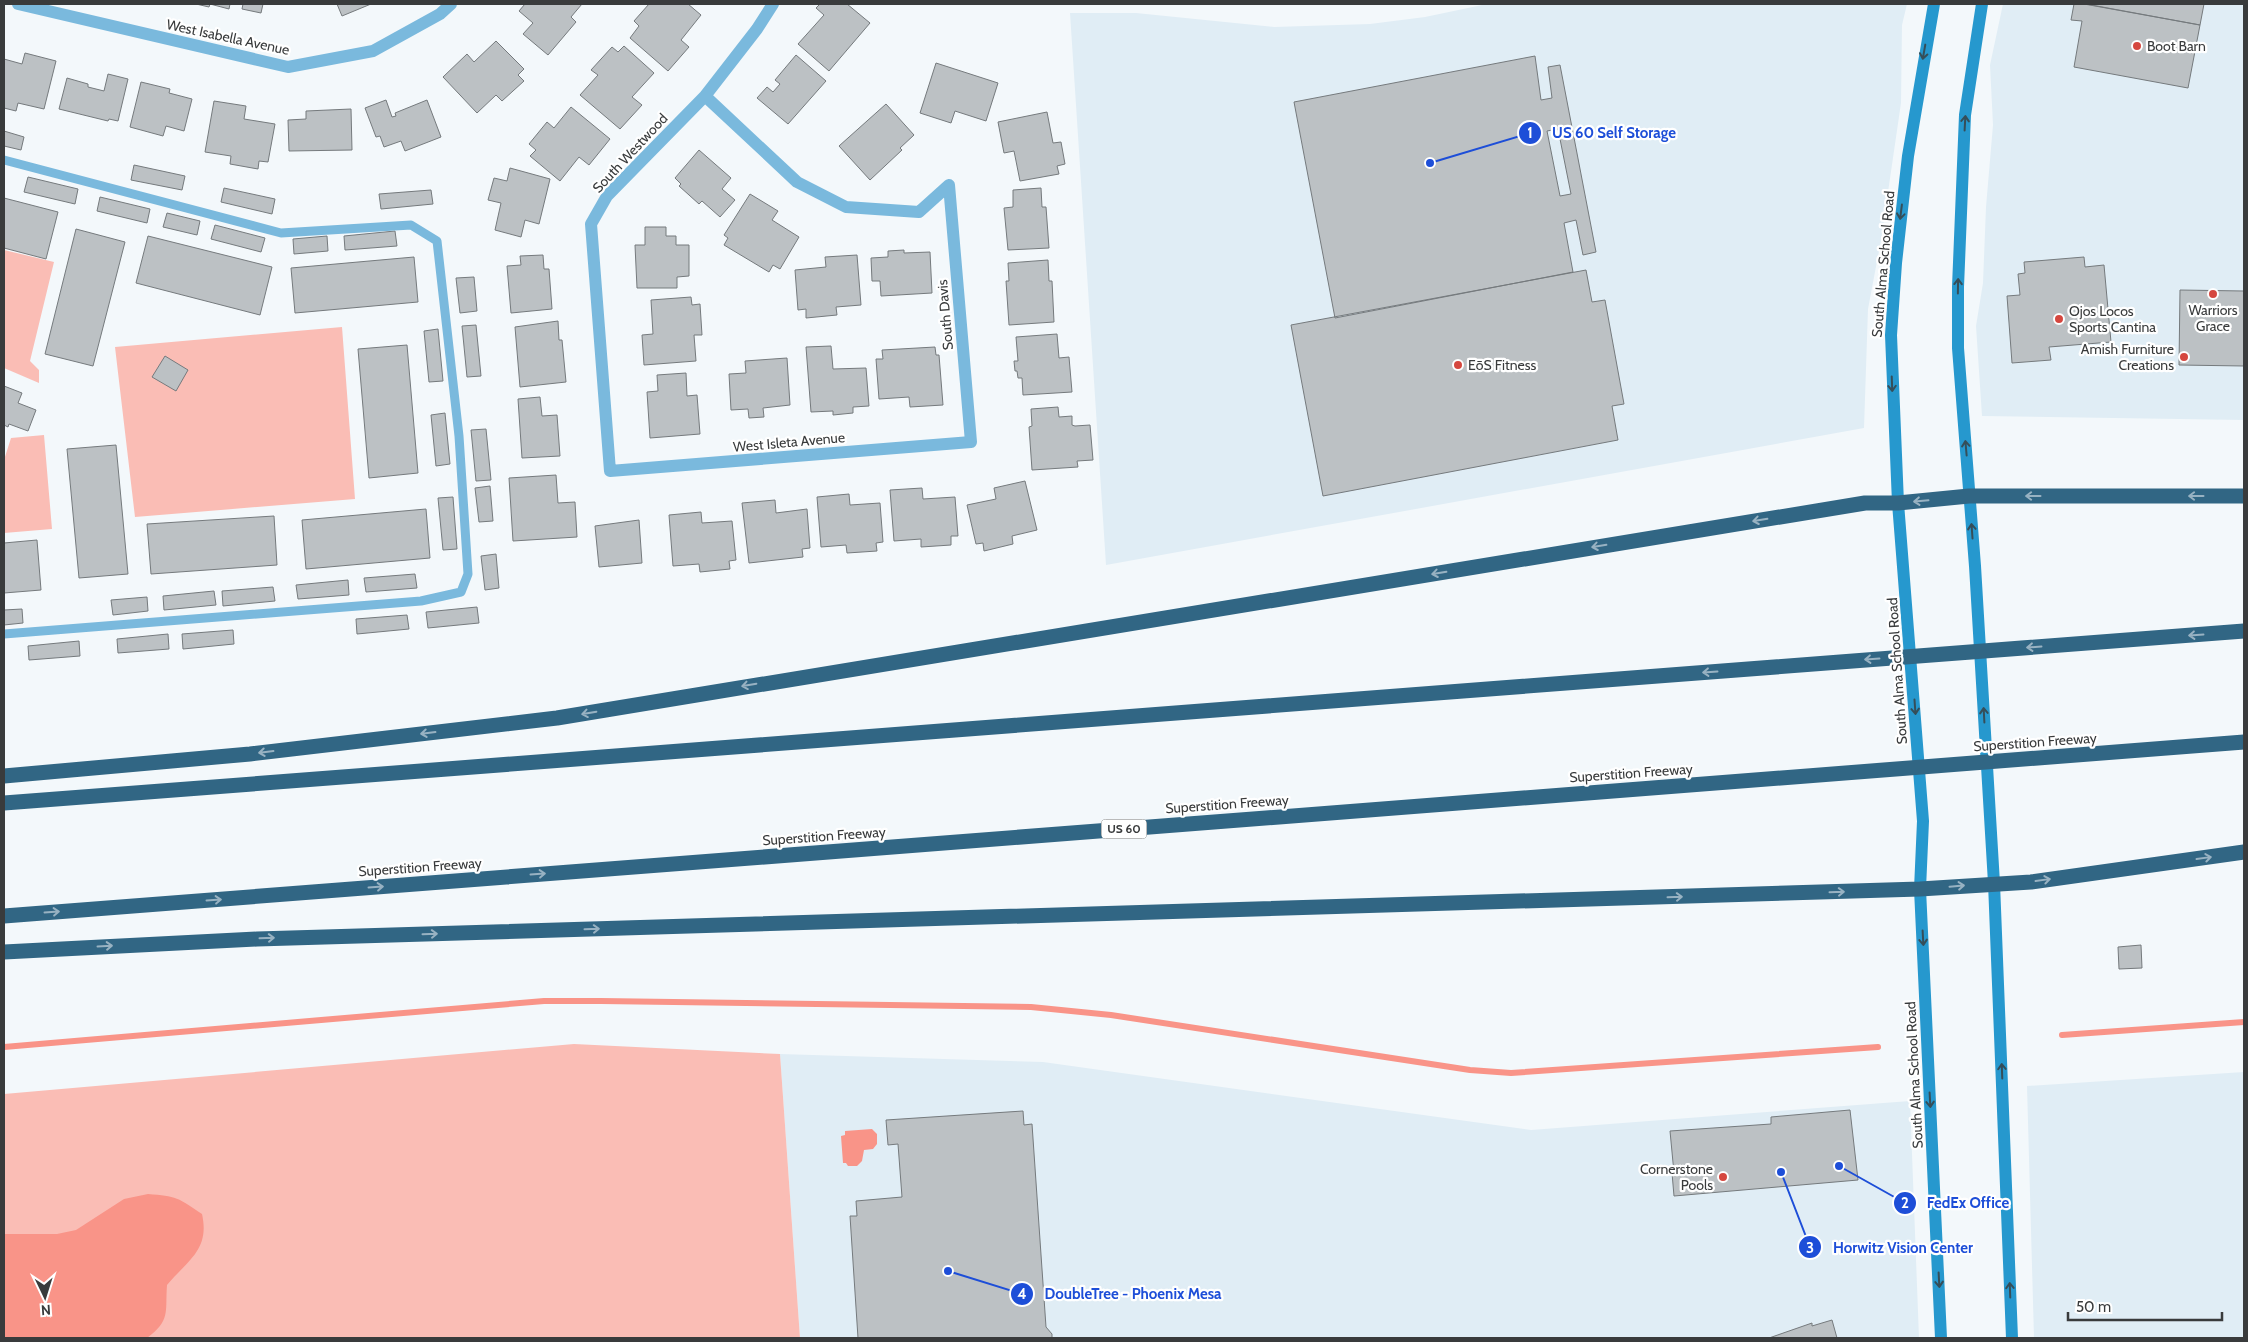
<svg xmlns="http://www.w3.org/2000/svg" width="2248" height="1342" font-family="Cabin,sans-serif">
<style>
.built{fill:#e0edf5}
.green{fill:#fabdb5}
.water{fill:#f99488}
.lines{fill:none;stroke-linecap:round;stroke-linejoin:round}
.stream{stroke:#f99488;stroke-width:6}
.building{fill:#bcc1c4;stroke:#757a7d;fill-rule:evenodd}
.service{stroke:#7ab9dd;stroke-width:9}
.minor{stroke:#7ab9dd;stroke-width:12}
.secondary{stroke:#2698ce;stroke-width:12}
.motorway{stroke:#316684;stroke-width:15}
.oneway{stroke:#354e59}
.oneway2{stroke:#98b2c2}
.poi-dot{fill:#d5473f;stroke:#fff;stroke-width:2}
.labels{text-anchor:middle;stroke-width:4.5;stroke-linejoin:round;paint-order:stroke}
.shield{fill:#fff;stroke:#747676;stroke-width:1}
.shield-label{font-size:12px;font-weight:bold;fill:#393b3c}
.street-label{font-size:14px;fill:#393b3c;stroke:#fff}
.poi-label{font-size:14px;fill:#393b3c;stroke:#fff;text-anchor:start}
.leader{fill:none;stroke:#1d4ed8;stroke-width:2}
.callout-dot{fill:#1d4ed8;stroke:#fff;stroke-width:2}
.mark-label{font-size:15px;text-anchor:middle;font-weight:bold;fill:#fff}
.callout-label{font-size:15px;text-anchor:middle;font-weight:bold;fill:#1d4ed8;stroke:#fff;stroke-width:4.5;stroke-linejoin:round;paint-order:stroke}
</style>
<rect width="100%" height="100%" fill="#f3f8fb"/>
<!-- built -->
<path class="built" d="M1487,4H1907L1902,25L1901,103L1881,240L1868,309L1864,428L1106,565L1070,13H1136L1274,27L1370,24L1425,17Z
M2003,4H2244V420L1982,416L1976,326L1983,283L1986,207L1993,125L1990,65Z
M780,1054L1043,1062L1531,1130L1910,1101L1919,1338H800Z
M2244,1072V1338H2034L2027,1086Z"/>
<!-- green -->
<path class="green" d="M4,250L54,262L30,361L39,370V383L4,368Z
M342,327L355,499L135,517L115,347Z
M44,435L52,529L4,533V460L11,438Z
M574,1044L780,1054L800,1338H4V1094Z"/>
<!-- water -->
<path class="water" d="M872,1129L877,1134V1144L873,1149L864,1150L862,1161L857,1166H848L846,1163H843L841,1136L845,1135V1131Z
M148,1194C176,1196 179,1198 202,1214C210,1250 188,1260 167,1285C165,1312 171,1320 147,1338H4V1234H57L76,1230L124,1199Z"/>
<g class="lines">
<!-- stream -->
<path class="stream" d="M2062,1035L2244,1022
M4,1047L544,1001H601L1031,1007L1111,1015L1470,1070L1511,1073L1878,1047"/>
</g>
<!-- building -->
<path class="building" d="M196,4H230L229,9L210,4L209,7Z
M243,4H263L261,13L242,9Z
M337,4H371L342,16Z
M525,4H582L571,17L576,22L548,55L523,34L533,23L519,11Z
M649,4H688L701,15L681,40L689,47L668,71L630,38L639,26L634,21Z
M820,4H847L870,23L829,71L798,44L824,15L816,8Z
M2074,4H2084L2200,25L2188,88L2074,67L2082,21L2071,20Z
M2086,4H2204L2200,25Z
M496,41L524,69L518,75L524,81L502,101L496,95L477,113L443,77L467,54L474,62Z
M624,46L654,73L632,97L642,105L620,129L580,95L598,75L591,70L612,47L618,52Z
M25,53L56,61L44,109L18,103L16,111L4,108V59L22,64Z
M796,55L826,81L788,124L757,98L767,87L773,92L780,84L775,80Z
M1535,56L1541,100L1552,98L1548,67L1560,65L1596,252L1583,255L1576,220L1564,223L1573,272L1335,318L1294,102ZM1558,129L1571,194L1560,196L1547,131Z
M936,63L998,83L986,121L955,111L951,123L920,113Z
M108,74L128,79L118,121L109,119L108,121L59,109L67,78L88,84V87L104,91Z
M141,82L170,89L169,93L192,99L184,131L166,126L163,136L130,127Z
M386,100L392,117L396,116L395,113L427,100L441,137L405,151L401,141L384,147L380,136L376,137L365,108Z
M214,101L246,106L244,119L275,124L268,162L259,161L258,169L230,164L231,156L205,152Z
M886,104L914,135L900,148L902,150L870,180L839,146Z
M571,107L610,139L589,165L579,157L560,181L530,156L536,150L529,144L547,122L554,128Z
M351,109L352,150L289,151L288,120L306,119V111Z
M1047,112L1053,143L1061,142L1065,164L1057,166L1059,174L1020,181L1014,151L1004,153L998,122Z
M4,131L24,137L21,150L4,146Z
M699,150L731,178L722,189L735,200L720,217L702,201L699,204L679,186L681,184L675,178Z
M134,165L185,176L182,190L131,180Z
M510,168L550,179L539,224L525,220L521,237L495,230L501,203L488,200L494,178L507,181Z
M28,177L78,189L75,204L24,192Z
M224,188L275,199L272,214L221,202Z
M1041,188L1042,207H1046L1049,248L1008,250L1004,208L1013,207V190Z
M431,190L433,204L381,209L379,194Z
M750,194L778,211L772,220L799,237L780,269L773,265L769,272L724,245L728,238L724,235Z
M100,197L150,209L147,223L97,211Z
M4,198L58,212L46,259L4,248Z
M167,213L200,221L197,235L163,227Z
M215,225L265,238L261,252L211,239Z
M645,227H666V236H676V245H689V276L677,277V288H637L635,245H645Z
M76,229L125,242L93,366L45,354Z
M395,231L397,246L345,250L344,236Z
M148,236L272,267L260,315L136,283Z
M327,236L328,251L294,254L293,239Z
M904,250V253L930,252L932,293L881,296L880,281H872L871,258L888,257V251Z
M543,255L544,269H549L552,309L511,313L507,266L521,265L520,256Z
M857,255L861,305L836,307L837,315L806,318V309L798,310L795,270L826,267L825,257Z
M414,257L418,302L295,313L291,268Z
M2084,257L2085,267L2104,265L2111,342L2049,347L2051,360L2012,363L2007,296L2020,295L2018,274L2025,273L2024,262Z
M1048,260L1049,281H1052L1054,322L1009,325L1006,281H1009L1008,263Z
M1586,270L1592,302L1605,300L1624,404L1612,406L1618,440L1323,496L1291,325Z
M474,277L477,311L460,313L456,278Z
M2180,290L2244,291V366L2179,365Z
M691,297L692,305L700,304L702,335H694L696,361L644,365L642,335L653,334L651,300Z
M558,321L559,340H562L566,382L520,387L515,327Z
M476,325L481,376L467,377L462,326Z
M438,329L443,381L429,382L424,331Z
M1057,334L1059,358L1069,357L1072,392L1023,395L1022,378H1018L1017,371H1015L1014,361H1018L1016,337Z
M407,345L418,473L369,478L358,349Z
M831,346L833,369L866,368L869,406L853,407V413L833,415V411L811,412L806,347Z
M935,347L936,355H939L943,405L910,407L909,397L879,399L876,359H883L882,350Z
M165,356L188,370L176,391L152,377Z
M787,358L790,405L763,408L764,417L749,418L748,409L731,410L729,374L746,373L745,361Z
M686,373L687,396L697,395L700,434L650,438L647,392L658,391L657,375Z
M4,386L22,393L18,403L36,410L28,431L9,424L8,427L4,425Z
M540,397L542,416L557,415L560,456L522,458L518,399Z
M1058,407L1059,417L1072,416V425L1075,426L1090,425L1093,460L1077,461L1078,467L1032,470L1029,427L1032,426L1031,409Z
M445,413L450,464L436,466L431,415Z
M486,429L491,480L476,481L471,430Z
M116,445L128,574L79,578L67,449Z
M556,475L558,503L575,502L577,537L513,541L509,478Z
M1025,481L1037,530L1012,536L1013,544L984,551L983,543L976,544L967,505L996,499L994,488Z
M490,486L493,521L479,522L475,488Z
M922,488L923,499L955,497L958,536H951V545L921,547V539L894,541L890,490Z
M849,494L850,505L880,503L883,542L876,543L877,551L847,553L846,545L821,547L817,497Z
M453,497L457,549L443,550L438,498Z
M775,500L776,513L807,509L810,548L802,549L803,557L749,563L742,503Z
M426,509L430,558L306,569L302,520Z
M701,512L702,523L732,521L736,560L729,561L730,569L700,572L699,564L673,566L669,515Z
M274,516L277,565L151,574L147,524Z
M639,520L642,563L599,567L595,526Z
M37,540L41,590L4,593V543Z
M496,554L499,588L485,590L481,556Z
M415,574L417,588L366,592L364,578Z
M348,580L349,595L298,599L296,585Z
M273,587L275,601L223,606L222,591Z
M214,591L216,605L164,610L163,596Z
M147,597L148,611L113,615L111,600Z
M477,607L479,623L428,628L426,612Z
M22,609L23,623L4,625V610Z
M407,615L409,629L357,634L356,619Z
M233,630L234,644L183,649L182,634Z
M168,634L169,649L118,653L117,639Z
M79,641L80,656L29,660L28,646Z
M2141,945L2142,968L2119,969L2118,947Z
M1850,1110L1858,1180L1674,1196L1672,1173H1674L1670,1131L1771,1124V1117Z
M1023,1111L1024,1125L1032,1124L1046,1327L1052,1334V1338H858L850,1216H857L856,1201L902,1197L898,1144L888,1145L886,1120Z
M1832,1320L1837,1338H1769L1812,1323V1326Z"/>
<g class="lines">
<!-- service -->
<path class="service" d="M4,160L281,233L411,225L437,241L459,436L468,574L461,592L421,601L4,634"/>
<!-- minor -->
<path class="minor" d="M18,4L288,67L373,51L440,14L451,4
M773,4L757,29L705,96L607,196L591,224L610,471L971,442L949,185
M705,96L797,182L846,207L919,212L949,185"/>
<!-- secondary -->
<path class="secondary" d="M1934,4L1908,156L1896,263L1891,335L1898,503L1923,821L1920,889L1941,1338
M1982,4L1965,115L1958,287V348L1975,566L1994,883L2012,1338"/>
<!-- motorway -->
<path class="motorway" d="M4,776L250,754L557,718L1865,503H1898L1969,496H2244
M4,803L2244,631
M4,916L2244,742
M4,952L257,939L1920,889L2031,882L2244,852"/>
</g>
<!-- one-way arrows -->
<defs><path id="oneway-shaft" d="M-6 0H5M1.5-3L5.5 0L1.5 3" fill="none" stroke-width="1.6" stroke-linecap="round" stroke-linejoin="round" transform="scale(1.25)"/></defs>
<g class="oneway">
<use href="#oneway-shaft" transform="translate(1924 52) rotate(100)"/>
<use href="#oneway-shaft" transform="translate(1965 123) rotate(-87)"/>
<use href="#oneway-shaft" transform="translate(1901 212) rotate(97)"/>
<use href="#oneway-shaft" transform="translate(1958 286) rotate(-89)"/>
<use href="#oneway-shaft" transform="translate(1892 384) rotate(88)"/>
<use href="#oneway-shaft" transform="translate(1966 448) rotate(-95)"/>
<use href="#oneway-shaft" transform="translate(1972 531) rotate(-94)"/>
<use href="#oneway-shaft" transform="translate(1915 707) rotate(86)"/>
<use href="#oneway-shaft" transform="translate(1984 715) rotate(-93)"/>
<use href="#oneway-shaft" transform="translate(1923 938) rotate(87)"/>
<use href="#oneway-shaft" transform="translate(2002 1071) rotate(-92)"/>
<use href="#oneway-shaft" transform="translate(1930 1100) rotate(87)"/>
<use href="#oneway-shaft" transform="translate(1939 1280) rotate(87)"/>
<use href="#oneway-shaft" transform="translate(2010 1290) rotate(-92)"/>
</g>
<g class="oneway2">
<use href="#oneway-shaft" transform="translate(2033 496) rotate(180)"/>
<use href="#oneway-shaft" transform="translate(2196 496) rotate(180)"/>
<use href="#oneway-shaft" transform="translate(1921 501) rotate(175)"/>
<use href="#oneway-shaft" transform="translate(1760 520) rotate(171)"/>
<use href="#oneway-shaft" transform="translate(1599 546) rotate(171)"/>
<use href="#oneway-shaft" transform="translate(1439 573) rotate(171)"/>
<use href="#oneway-shaft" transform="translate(2196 635) rotate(176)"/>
<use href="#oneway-shaft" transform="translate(2034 647) rotate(176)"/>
<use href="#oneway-shaft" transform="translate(1872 659) rotate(176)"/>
<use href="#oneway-shaft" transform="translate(1710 672) rotate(176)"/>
<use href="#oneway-shaft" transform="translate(749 685) rotate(170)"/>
<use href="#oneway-shaft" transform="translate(589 713) rotate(170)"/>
<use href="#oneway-shaft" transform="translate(428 733) rotate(173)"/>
<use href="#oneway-shaft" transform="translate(266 752) rotate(173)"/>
<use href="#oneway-shaft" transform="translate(2204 858) rotate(-8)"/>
<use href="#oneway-shaft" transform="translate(538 874) rotate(-4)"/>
<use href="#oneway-shaft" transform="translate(2043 880) rotate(-8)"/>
<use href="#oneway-shaft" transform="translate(1957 886) rotate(-5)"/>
<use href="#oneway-shaft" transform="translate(376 887) rotate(-4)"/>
<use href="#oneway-shaft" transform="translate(1837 892) rotate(-2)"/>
<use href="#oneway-shaft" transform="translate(1675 897) rotate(-2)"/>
<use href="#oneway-shaft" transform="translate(214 900) rotate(-4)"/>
<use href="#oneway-shaft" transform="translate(52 912) rotate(-4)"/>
<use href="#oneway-shaft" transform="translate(592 929) rotate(-2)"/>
<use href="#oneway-shaft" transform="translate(430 934) rotate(-2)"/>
<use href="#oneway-shaft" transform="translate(267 938) rotate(-2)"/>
<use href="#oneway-shaft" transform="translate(105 946) rotate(-3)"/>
</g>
<!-- markers -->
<g class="poi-dot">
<circle cx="2137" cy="46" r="5"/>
<circle cx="2213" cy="294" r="5"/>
<circle cx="2059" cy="319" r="5"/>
<circle cx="2184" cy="357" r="5"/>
<circle cx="1458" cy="365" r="5"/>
<circle cx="1723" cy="1177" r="5"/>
</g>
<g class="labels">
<!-- shield labels -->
<rect class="shield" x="1101.5" y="819.5" width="45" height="19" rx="4"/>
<g class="shield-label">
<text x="1124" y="833">US 60</text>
</g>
<!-- street labels -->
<g class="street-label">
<text transform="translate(228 37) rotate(12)" y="5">West Isabella Avenue</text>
<text transform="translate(630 153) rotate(-47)" y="5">South Westwood</text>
<text transform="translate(1883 264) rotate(-85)" y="5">South Alma School Road</text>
<text transform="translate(945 315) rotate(-95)" y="5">South Davis</text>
<text transform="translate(789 442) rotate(-5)" y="5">West Isleta Avenue</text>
<text transform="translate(1897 671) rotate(-94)" y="5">South Alma School Road</text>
<text transform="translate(2035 742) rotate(-4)" y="5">Superstition Freeway</text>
<text transform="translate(1631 773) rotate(-4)" y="5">Superstition Freeway</text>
<text transform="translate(1227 804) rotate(-4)" y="5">Superstition Freeway</text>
<text transform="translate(824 836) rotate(-4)" y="5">Superstition Freeway</text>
<text transform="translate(420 867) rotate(-4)" y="5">Superstition Freeway</text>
<text transform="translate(1914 1075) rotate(-93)" y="5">South Alma School Road</text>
</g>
<!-- poi labels -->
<g class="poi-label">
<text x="2147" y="51">Boot Barn</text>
<text x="2213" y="315" text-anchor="middle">Warriors<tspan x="2213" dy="16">Grace</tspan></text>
<text x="2069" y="316">Ojos Locos<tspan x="2069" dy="16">Sports Cantina</tspan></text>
<text x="2174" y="354" text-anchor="end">Amish Furniture<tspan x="2174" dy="16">Creations</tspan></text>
<text x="1468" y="370">EōS Fitness</text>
<text x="1713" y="1174" text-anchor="end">Cornerstone<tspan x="1713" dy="16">Pools</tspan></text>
</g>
</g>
<!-- callouts -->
<path class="leader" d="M1430 163L1530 133M1839 1166L1905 1203M1781 1172L1810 1247M948 1271L1022 1294"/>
<g class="callout-dot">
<circle cx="1430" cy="163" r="5"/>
<circle cx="1839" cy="1166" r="5"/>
<circle cx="1781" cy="1172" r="5"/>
<circle cx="948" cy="1271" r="5"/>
<circle cx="1530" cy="133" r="12"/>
<circle cx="1905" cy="1203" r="12"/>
<circle cx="1810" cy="1247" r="12"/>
<circle cx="1022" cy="1294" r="12"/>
</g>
<g class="mark-label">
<text x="1530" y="138">1</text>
<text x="1905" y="1208">2</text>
<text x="1810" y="1253">3</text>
<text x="1022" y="1299">4</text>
</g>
<g class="callout-label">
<text x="1614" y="138">US 60 Self Storage</text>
<text x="1968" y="1208">FedEx Office</text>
<text x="1903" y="1253">Horwitz Vision Center</text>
<text x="1133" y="1299">DoubleTree - Phoenix Mesa</text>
</g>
<!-- border -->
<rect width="2248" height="1342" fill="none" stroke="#393b3c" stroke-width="10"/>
<!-- north arrow -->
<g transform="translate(45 1297) rotate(176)" stroke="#ffffff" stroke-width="4" paint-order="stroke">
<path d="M0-4L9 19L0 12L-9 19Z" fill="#393b3c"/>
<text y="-8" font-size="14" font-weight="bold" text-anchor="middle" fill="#393b3c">N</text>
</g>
<!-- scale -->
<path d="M2068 1312v8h154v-8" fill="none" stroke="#393b3c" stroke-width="2.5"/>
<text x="2076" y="1312" font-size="15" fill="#393b3c" stroke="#ffffff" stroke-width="4" paint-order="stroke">50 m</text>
</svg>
